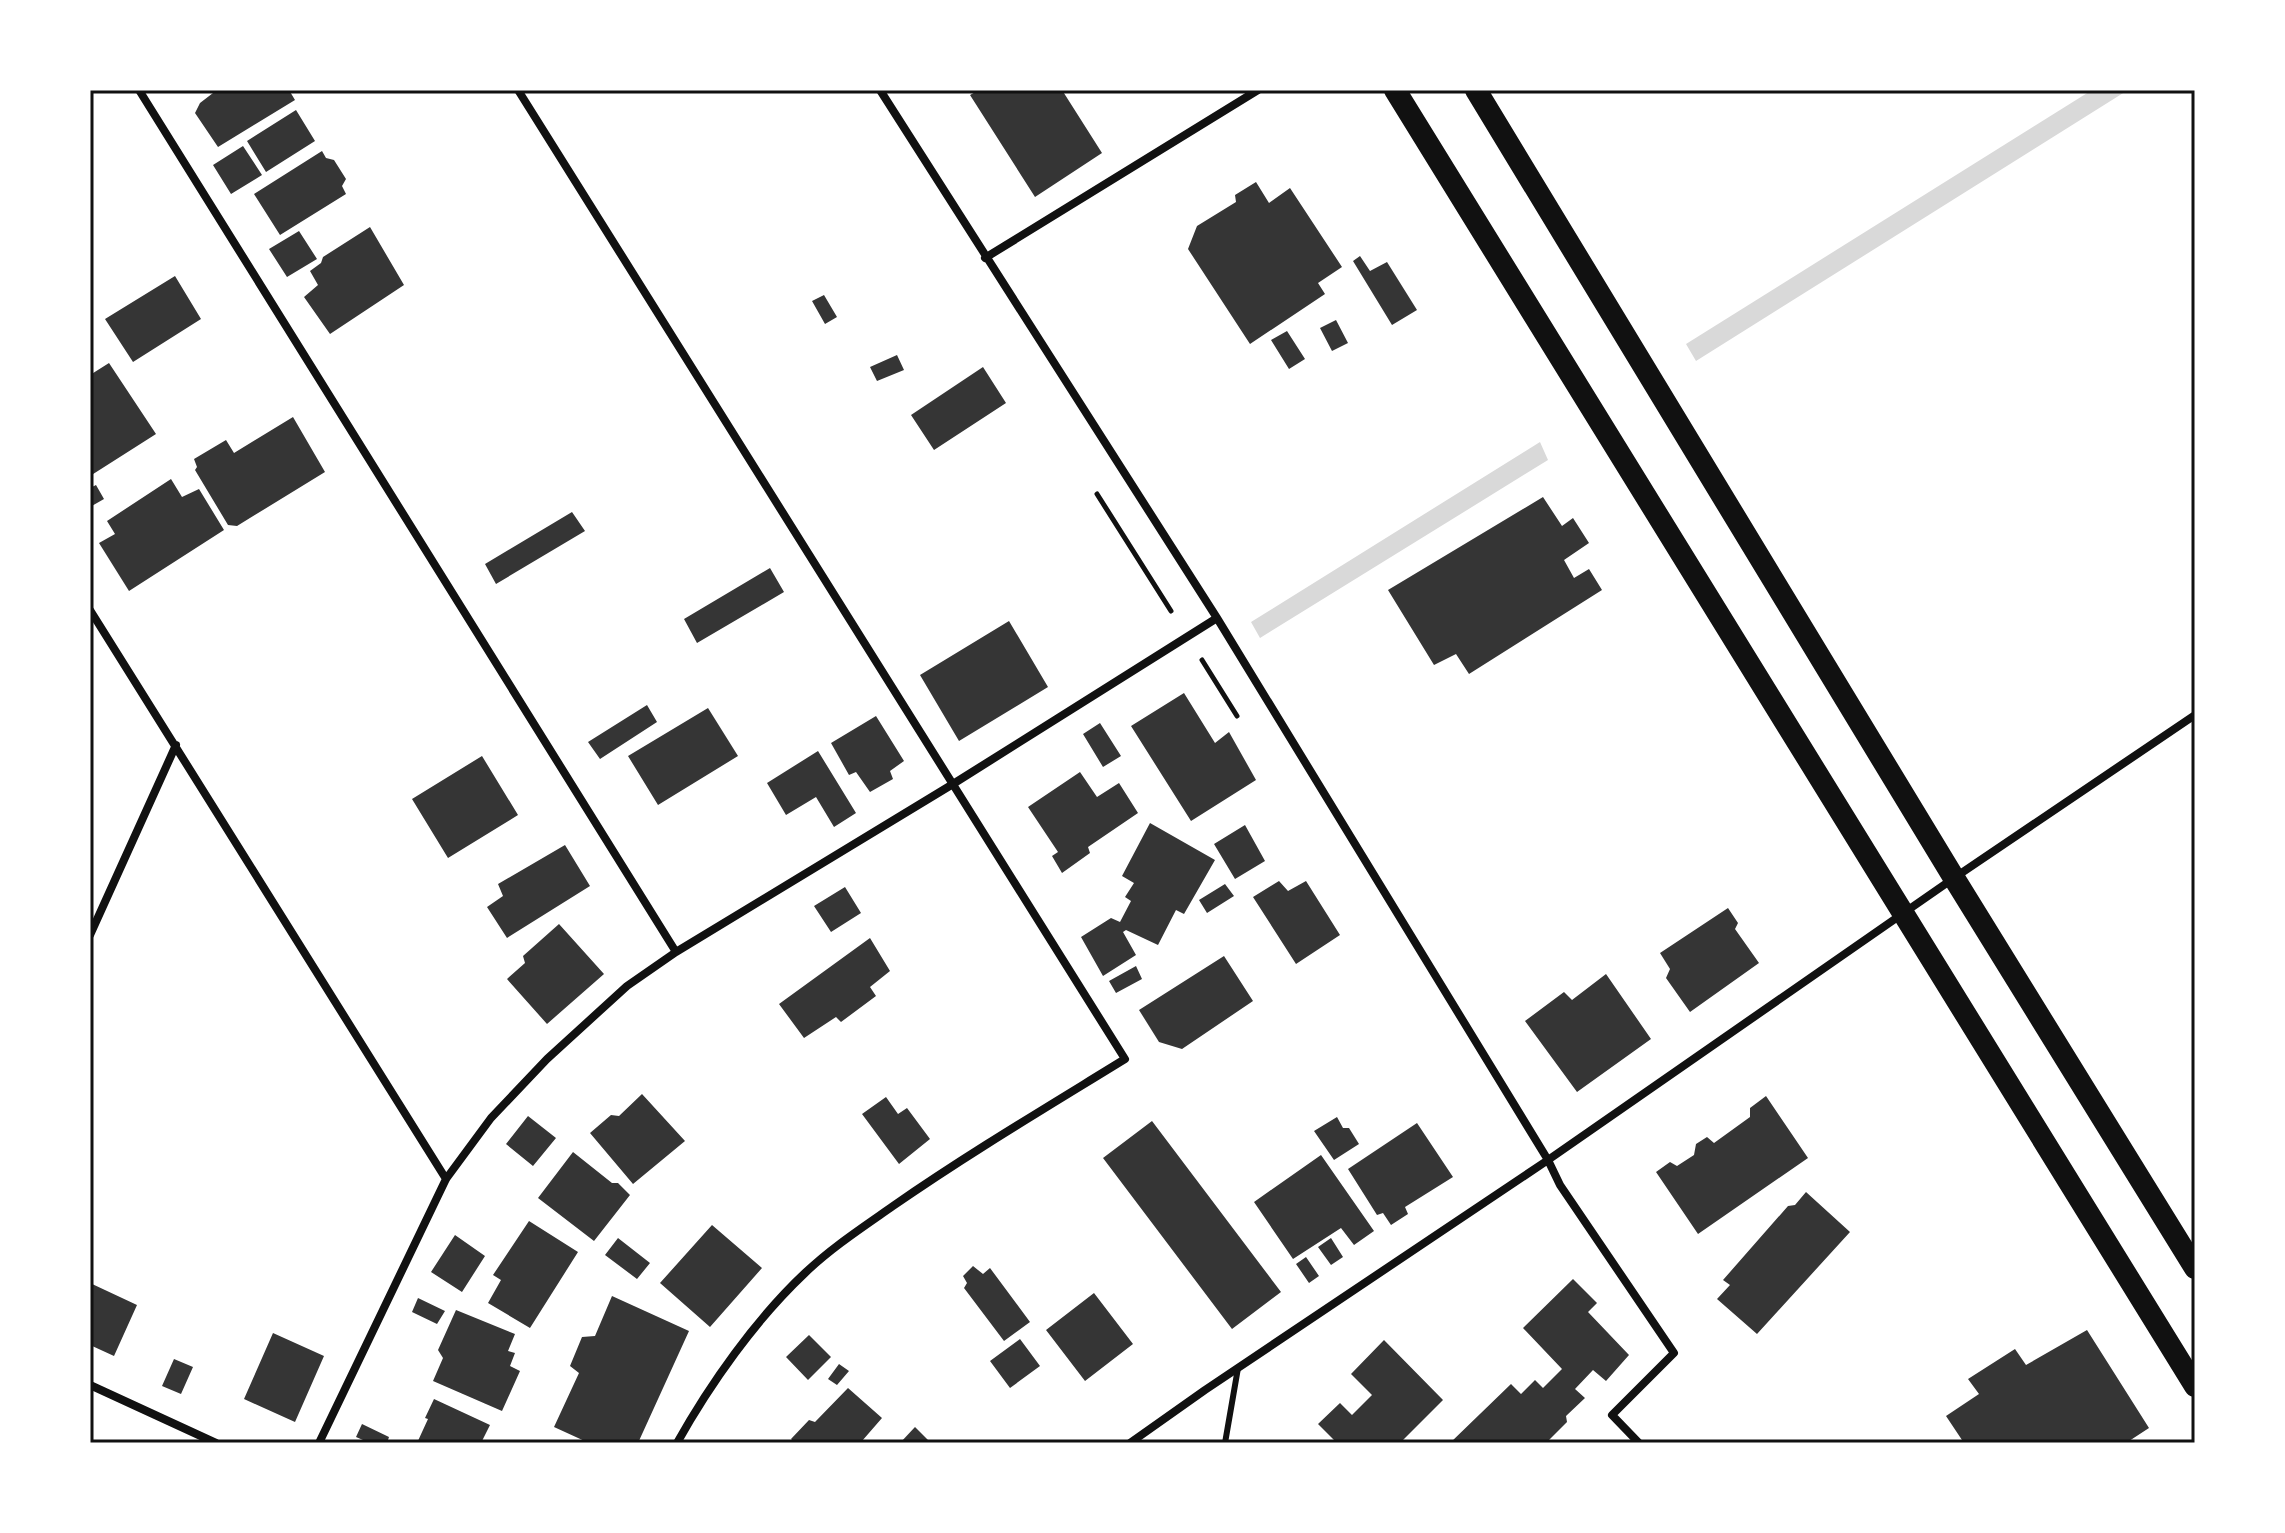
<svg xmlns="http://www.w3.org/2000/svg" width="2285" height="1533" font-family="'Times New Roman',serif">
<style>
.water{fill:#d9d9d9}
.building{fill:#353535}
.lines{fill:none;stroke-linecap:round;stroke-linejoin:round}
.path{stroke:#111;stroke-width:5}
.service{stroke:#111;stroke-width:6}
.minor{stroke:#111;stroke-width:8}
.trunk{stroke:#111;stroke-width:22}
.neatline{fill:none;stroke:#111;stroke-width:3}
</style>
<rect width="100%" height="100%" fill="#fff"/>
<!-- water -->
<path class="water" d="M2092,90H2128L1696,361L1686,344Z
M1540,442L1548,460L1260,638L1251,622Z"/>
<!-- building -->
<path class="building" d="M211,90H289L295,100L218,147L195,113L200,103L213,93Z
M979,90H1062L1102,153L1035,197L970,95Z
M296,110L315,141L266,172L247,141Z
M243,146L262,175L231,194L213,165Z
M322,151L326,158L334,160L346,179L342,186L346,194L280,235L254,194Z
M1256,182L1269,203L1290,188L1342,267L1318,283L1325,294L1250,344L1188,249L1197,226L1236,202L1235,195Z
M370,227L404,285L330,334L304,297L318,285L310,271L321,263L323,257Z
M299,231L317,259L287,277L269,249Z
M1360,256L1370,271L1387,262L1417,310L1392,325L1353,261Z
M175,276L201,319L133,362L105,319Z
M824,295L837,317L825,324L812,301Z
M1336,320L1348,343L1332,351L1320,328Z
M1287,331L1305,359L1289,369L1271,340Z
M897,355L904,370L877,381L870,367Z
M109,363L156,434L90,476V375Z
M983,367L1006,403L934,450L911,415Z
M293,417L325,472L237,526L228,525L195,470L197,467L194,459L226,440L234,453Z
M171,479L182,497L199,489L224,530L129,591L99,543L115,534L107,521Z
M96,485L104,499L90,507V488Z
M1543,497L1562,526L1573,518L1589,543L1564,560L1574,578L1589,569L1602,590L1469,674L1456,654L1434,665L1388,590Z
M572,512L585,531L496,584L485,564Z
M770,568L784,592L697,643L684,619Z
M1009,621L1048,687L959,741L920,675Z
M1184,693L1215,743L1229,732L1256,780L1191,821L1131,726Z
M647,705L657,722L600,759L588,742Z
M708,708L738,756L658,805L628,756Z
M876,716L904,761L890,771L893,779L870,792L856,772L849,775L831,743Z
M1100,723L1121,756L1103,767L1083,734Z
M818,751L856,813L834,827L816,797L786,815L767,783Z
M482,756L518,815L448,858L412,799Z
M1080,772L1097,797L1119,783L1138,813L1088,847L1090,853L1062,873L1052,856L1058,852L1028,807Z
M1150,823L1215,860L1184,914L1176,910L1158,945L1126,930L1123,932L1136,955L1103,976L1081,937L1111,918L1120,922L1131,901L1125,897L1134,883L1122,876Z
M1245,825L1265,861L1235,879L1214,844Z
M565,845L590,886L507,938L487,907L503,896L498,884Z
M1279,881L1288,891L1306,881L1340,935L1296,964L1253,897Z
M1225,884L1234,896L1207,913L1199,900Z
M845,887L861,913L831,932L814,906Z
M1728,908L1738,923L1735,929L1759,963L1690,1012L1666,978L1670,969L1660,953Z
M559,924L604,974L547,1024L507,979L525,963L523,956Z
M870,938L890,971L870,987L876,996L841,1022L836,1017L804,1038L779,1004Z
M1224,956L1253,1001L1182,1049L1159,1042L1139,1010Z
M1136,966L1142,979L1116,993L1109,981Z
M1606,974L1651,1039L1577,1092L1525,1021L1564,992L1572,1000Z
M642,1094L685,1141L633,1184L590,1133L611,1115L619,1116Z
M1766,1096L1808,1158L1698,1234L1656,1172L1670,1162L1677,1166L1694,1155L1696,1144L1707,1137L1714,1143L1750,1117V1108Z
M886,1097L898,1114L907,1108L930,1139L899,1164L862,1114Z
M528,1116L556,1138L533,1166L506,1144Z
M1337,1117L1343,1128H1349L1359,1144L1334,1160L1314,1131Z
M1152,1121L1281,1292L1232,1329L1103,1158Z
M1417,1123L1453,1177L1405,1207L1408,1214L1391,1225L1383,1213L1377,1215L1348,1169Z
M573,1152L612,1183H618L630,1195L594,1241L538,1198Z
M1321,1155L1374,1231L1354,1245L1341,1228L1293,1259L1254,1202Z
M1806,1192L1850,1232L1757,1334L1717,1299L1730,1285L1723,1280L1788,1206L1795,1205Z
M529,1221L578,1252L530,1328L488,1303L501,1280L493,1275Z
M712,1225L762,1268L710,1327L660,1283Z
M455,1235L485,1256L462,1292L431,1272Z
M618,1238L650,1263L637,1279L605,1255Z
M1331,1238L1343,1257L1331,1265L1318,1247Z
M1306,1257L1319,1276L1309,1283L1296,1264Z
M973,1266L983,1274L990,1268L1030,1322L1004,1341L964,1288L967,1283L963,1276Z
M1573,1279L1597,1303L1588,1312L1629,1355L1606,1381L1593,1370L1575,1389L1585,1398L1566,1416L1567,1422L1546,1443H1450L1511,1384L1521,1394L1535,1380L1543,1388L1562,1369L1523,1328Z
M90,1283L137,1305L114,1356L90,1345Z
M1094,1293L1133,1344L1085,1381L1046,1330Z
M612,1296L689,1331L638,1443H589L554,1427L579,1373L570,1366L582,1337L595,1336Z
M418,1298L445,1311L437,1324L412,1312Z
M456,1310L515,1334L508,1351L515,1353L510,1366L520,1371L502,1411L433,1381L443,1358L438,1350Z
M2087,1330L2149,1428L2126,1443H1964L1946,1416L1979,1394L1968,1379L2015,1349L2026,1365Z
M273,1333L324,1356L295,1422L244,1399Z
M809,1335L831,1357L808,1380L786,1357Z
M1020,1339L1040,1366L1010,1388L990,1361Z
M1384,1340L1443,1400L1400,1443H1337L1318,1424L1340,1403L1352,1415L1372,1395L1351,1374Z
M174,1359L193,1367L181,1394L162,1386Z
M839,1364L849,1371L837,1385L828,1379Z
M848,1388L882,1418L862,1441L864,1443H795L791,1439L809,1420L815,1422Z
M434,1399L490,1425L481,1443H417L428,1419L425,1418Z
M362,1424L389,1437L387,1443H370L356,1437Z
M915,1427L931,1443H900Z"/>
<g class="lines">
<!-- path -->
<path class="path" d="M1097,494L1171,611
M1202,660L1237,716"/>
<!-- service -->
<path class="service" d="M1225,1443L1238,1368"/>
<!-- minor -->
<path class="minor" d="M139,90L676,952
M518,90L1125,1059C1047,1107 968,1154 893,1206C863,1227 831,1248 805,1273C756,1319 710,1384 677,1443
M880,90L1217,618L1548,1160L1560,1185L1674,1353L1612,1415L1639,1443
M985,258L1258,90
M90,610L446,1179
M90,935L176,745
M90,1385L216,1443
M319,1443L446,1179L491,1118L547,1059L627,986L676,952L953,784L1217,618
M1130,1443L1205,1390L1548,1160L1954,878L2195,715"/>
<!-- trunk -->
<path class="trunk" d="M1395,90L2195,1386
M1476,90L1954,878L2195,1268"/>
</g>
<!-- border -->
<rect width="2285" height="1533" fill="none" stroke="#ffffff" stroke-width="184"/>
<rect x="92" y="92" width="2101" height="1349" class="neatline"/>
</svg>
